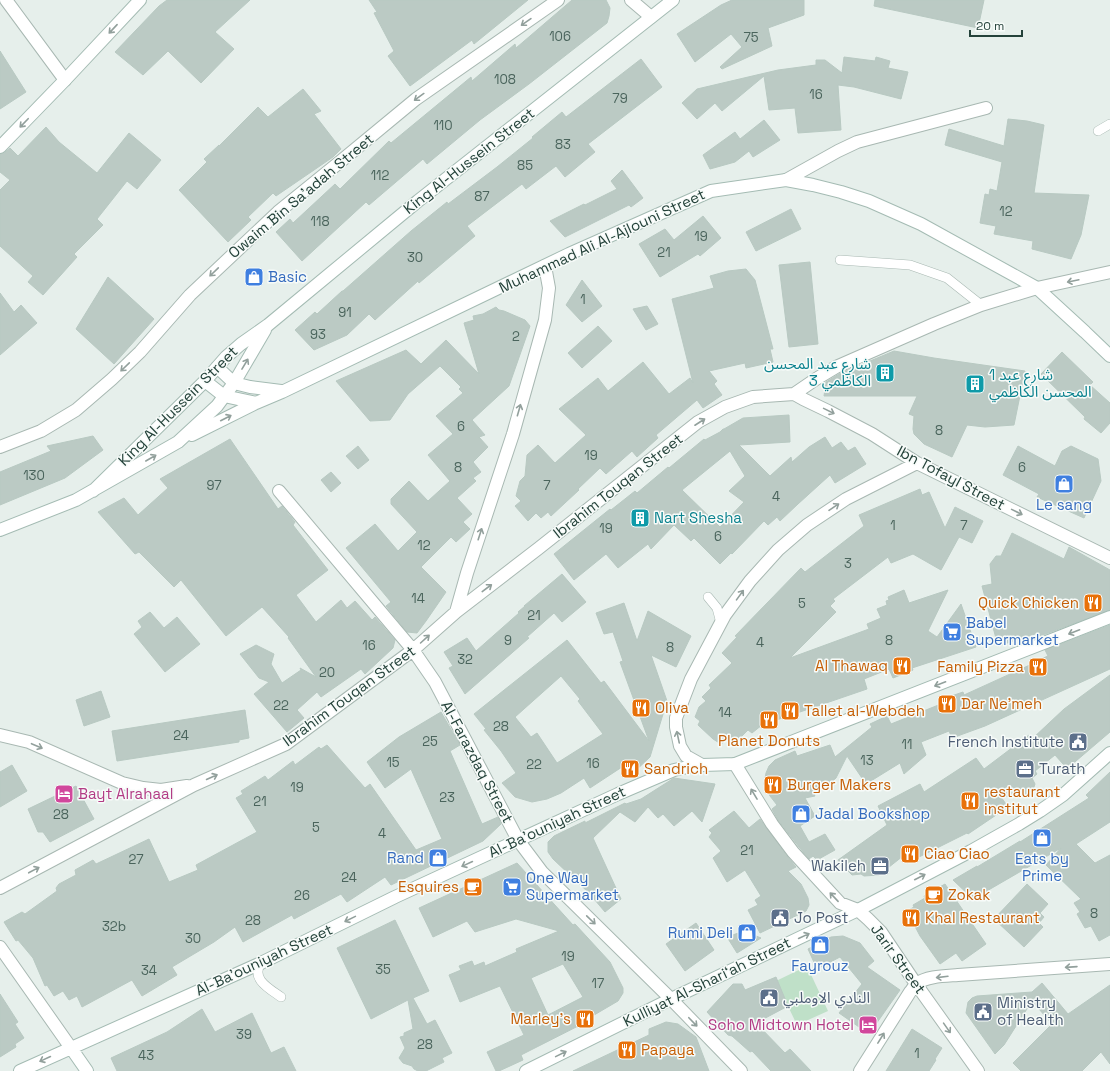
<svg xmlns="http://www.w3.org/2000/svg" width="1110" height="1071" font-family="'Space Grotesk','Noto Sans Arabic',sans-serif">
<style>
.green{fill:#bfe0c8}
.building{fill:#bbcac4;stroke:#b8c9c2;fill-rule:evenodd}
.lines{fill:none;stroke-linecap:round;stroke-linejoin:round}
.lane-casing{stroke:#a8b8b2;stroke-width:10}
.street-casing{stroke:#a8b8b2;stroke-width:14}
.secondary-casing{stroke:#a4bbb3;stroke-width:14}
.lane{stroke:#fff;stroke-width:9}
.street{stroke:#fff;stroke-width:12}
.secondary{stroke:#fff;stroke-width:12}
.oneway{stroke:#92a09c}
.labels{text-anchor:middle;stroke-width:3;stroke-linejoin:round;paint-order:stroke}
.number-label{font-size:13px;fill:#4a645c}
.street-label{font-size:15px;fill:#24423a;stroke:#f7fbf9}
.shop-label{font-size:15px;fill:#366cbe;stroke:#f7fbf9;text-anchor:start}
.culture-label{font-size:15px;fill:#0d838f;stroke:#f7fbf9;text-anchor:start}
.food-label{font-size:15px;fill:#c56008;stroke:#f7fbf9;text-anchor:start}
.service-label{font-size:15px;fill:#4e5e75;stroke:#f7fbf9;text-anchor:start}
.hotel-label{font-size:15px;fill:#b23c85;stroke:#f7fbf9;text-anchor:start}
</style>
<rect width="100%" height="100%" fill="#e6efeb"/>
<!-- green -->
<path class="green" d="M807,966L828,1011L797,1025L776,981Z"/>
<!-- building -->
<path class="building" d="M167,0H250L215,32L234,49L201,83L168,51L143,75L115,52L159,6Z
M369,0H528L474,44L472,40L410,86L388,56L394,51L374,13L377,12Z
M572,0H606L610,8L609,16L607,23L529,84L480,120L427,164L423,159L369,205L366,202L302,261L276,232L290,219L293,223L335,184L340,189L389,141L391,143L471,77L472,81L515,44L516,48Z
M732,0H804V15L768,28L772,46L722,69L720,67L742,47L731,34L695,62L677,34L721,5Z
M875,0H984L978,28L874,6Z
M0,51L26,92L0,109Z
M844,57L875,61L876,57L890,61L888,68L908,72L901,99L854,87L838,85L841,130L798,133L795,108L769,110L764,76L722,111L715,103L697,119L682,103L697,89L778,70L816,65V60H825L842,73Z
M641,59L662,87L588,144L595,152L565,177L556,166L526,189L522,184L467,226L475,236L419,283L418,281L375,320L369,314L347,335L314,350L295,330L315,312L317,314L342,291H343L411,231L447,202L448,204L497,167L533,138L532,137L562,112L566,117Z
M303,89L321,111L314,114L341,149L333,157L276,196L273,193L248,217L251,220L228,242L179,190L207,162L204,159L219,145V146L258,107L268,117Z
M1008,119L1027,121L1044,125L1034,193L1089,195L1081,235L1071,259L1032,249L1033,241L994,234L996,226L980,223L985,194L989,195L990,189L997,191L1002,162L945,145L949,129L1004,146Z
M764,120L780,140L753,157L749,151L735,162L710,169L703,155L735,132L740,139Z
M46,127L59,142L97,173L129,133L161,160L137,189L127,181L97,219L103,225L74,254L77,257L43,295L28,282L33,276L0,246V190L10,180L0,172V154L5,152L10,148L18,156Z
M622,170L643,198L631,207L629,205L565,237L550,221L584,204L585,205L617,189L611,181Z
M791,209L801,229L756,251L746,232Z
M703,216L721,238L700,256L698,254L660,277L639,244L665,229L674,240Z
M810,262L818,344L789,347L779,265Z
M746,269L755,280L773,349H770L773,362L746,368L745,363L709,371L717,381L714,384L722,395L703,408L697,400L656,435L658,438L637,457L632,451L606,474L600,468L578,489L579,490L551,516L548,512L541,518L536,513L528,521L515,506L521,501L516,496L520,481L525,476L527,455L538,445L555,463L586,435L559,409L598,378L608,391L643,362L669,394L690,378L693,383L672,299L714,288L710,276L728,271Z
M108,277L154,319L114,364L76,329Z
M582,280L602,306L582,322L566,305Z
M0,293L14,312L21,305L37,323L0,355Z
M647,306L658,324L646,330L633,309Z
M496,307L499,310L504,311L525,320L530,326L509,386L472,420L485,435L479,437L488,447L473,462L481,472L473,478L476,481L457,498L472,514L463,522L470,529L456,542L451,537L421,567L446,592L426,621L417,633L407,632L386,606L391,602L346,548L375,524L398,551L417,532L391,504V499L409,481L428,501L450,481L428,455L453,434L436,416L463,393L459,389L461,387L440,366L408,394L390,420L370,421L336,381L406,350L421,364L446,340L479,374L464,323L474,320L473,316L483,314Z
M598,326L612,341L582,368L568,353Z
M894,351L934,358L1025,371L1014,425L985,427L967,425L952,457L924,444L914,434L913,429L914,416L909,414L917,396H824L826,382L839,374Z
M1062,352L1093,382L1090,385L1110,403V423L1101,433L1084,419L1085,417L1041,374Z
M789,415L790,442L739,445L770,476L791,457L792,462L809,447L825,437L832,448L841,442L848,451L855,447L866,464L835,483L830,475L798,504L780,521L777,517L768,525L764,521L732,554L731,553L720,564L694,538L691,541L674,525L651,549L648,544L618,568L606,554L574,580L554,554L610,509L611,510L635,491L637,493L668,467L669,468L704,439L705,440L720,432L723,429H724L743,418ZM730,451L745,476L729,491L744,502L720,527L682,490Z
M93,436L103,450L65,478L0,505V472L51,451L47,446Z
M230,439L278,509L282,506L295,522L293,525L328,570L296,595L316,622L341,600L347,608L355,601L372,620L375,617L395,640L393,648L365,674L361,669L321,697L317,692L297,710L304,718L287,732L254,694L269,682L259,678L240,654L256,645L274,654L271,664L282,683L301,670L300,668L316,677L288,638L289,637L262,607L226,636L181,580L174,587L139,552L135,554L98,512L124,498L138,515L168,488L160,479Z
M358,446L369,460L358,469L346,456Z
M1018,446L1055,466L1062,451L1071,446L1098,459L1101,481L1084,518L1037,497L1039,494L1003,475Z
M331,472L341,483L331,492L321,480Z
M920,489L922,495L929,492L945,528L955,507L983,521L972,543L959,537L941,570L913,554L891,563L888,557L833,599L835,601L830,606L836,612L790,658L869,629L867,624L881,618L877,609L887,605L886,601L889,600L888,597L904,590L909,603L948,590L928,631L937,637L961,604L976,647L912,668L913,670L893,678L889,669L864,679L867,689L762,725L752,733L748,730L740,738L736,736L730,741L726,740L721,744L713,739L698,725L700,721L695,717L699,707L706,701L702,697L711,688L709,685L732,663L722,653L737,637L735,636L801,568L805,572L864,526L859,515Z
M1012,533L1064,559L1069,547L1110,570V610L1040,636L1038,633L998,646L982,586L992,584L990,564L996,556H1001Z
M562,574L586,602L562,622L554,613L527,637L529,638L465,694L449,668L453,666L444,652L467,638L476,651L519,613L518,612L525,606H524Z
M624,603L637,641L648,611L691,636L676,667L651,655L667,701L650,757L632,774H626L622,767L590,788L584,778L561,793L547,799L532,802L515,797L502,783L516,773L501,751L484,730L486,729L474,714L567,640L601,683L604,681L649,741L620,662L623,661L613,632L604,634L596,613ZM561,676L580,699L578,701L603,734L557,763L537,733L531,737L515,717Z
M150,612L164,628L177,617L200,644L165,672L134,634L142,627L138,621Z
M1110,625V669L985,726L952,738L949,731L921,742L926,755L904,774L900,763L866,784L847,756L836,778L829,784L813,792L815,796L805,798L815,816L800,826L809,842L825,834L835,850L817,860L813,856L809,859L799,847L778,820L772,809L777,805L770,796L764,784L766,773L769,766L775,760L795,751L797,756L830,745L835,757L872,727L870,724L887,716L891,724L941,704L940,700L963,692L964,695L1032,664V663L1048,656L1045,650Z
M1110,675V732L1069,767L1063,764L1055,755L1035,771L1037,774L1032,778L1035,784L1033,790L1028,794L1001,797L1008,807L968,834L967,833L907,863L903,856L879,875L864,876L861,874L852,875L847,870L844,871L838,860L887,825L878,806L920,784L924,792L976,758L984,769L1029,735L1032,739L1064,709Z
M101,691L110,717L84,726L76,700Z
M245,710L249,738L239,740V742L117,761L112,731Z
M441,712L460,745L450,751L482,824L498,817L501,824L483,841L391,885L385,877L347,902L341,894L294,919L292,915L243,942L235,927L214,942L172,967L177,975L142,996L132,980L82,1007L77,996L69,1000L63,991L54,996L47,985L45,986L33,958L18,940L16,941L4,922L22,912L25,914L57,891L56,888L59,884L76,875L75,870L93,860L96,864L149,839L169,882L198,870L196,865L257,832L236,798L243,794L241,791L265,776L268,780L293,761L295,765L319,747L321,749L327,745L365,788L370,784L416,850L442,839L411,769L385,788L367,762L399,737Z
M12,765L27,791L0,807V772Z
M1110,772V822L1076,844L1095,863L1110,855V935L1099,941L1091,926L1085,928L1077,914L1080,912L1074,903L1081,899L1046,865L1061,848L973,899L953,880L977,866V867L1020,841V842L1089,798L1086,795Z
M674,778L715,784L702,822L692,811L674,826L663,814L658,818L648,807L635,822L620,812L593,838L621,899L605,912L589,893L553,859L548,852V842L554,836L585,821V823L625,803L626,804L641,799Z
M76,786L94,819L50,842L43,832H38L28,809Z
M734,811L749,828L760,819L787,856L796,867L788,871L801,884L808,898L809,905L806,911L760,933L748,910L758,905L755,900L761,896L745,870L727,882L713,858L721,851L709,837L712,833L709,830Z
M517,863L573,925L575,924L610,962L623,988V993L618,1001L589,1018L590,1020L521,1055L523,1060L499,1071H496L487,1052L524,1035L500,986L460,1002L449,975L461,970L459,966L472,961L474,966L484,962L485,966L517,952L516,949L559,931L516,919L475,932L467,921L433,937L419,908ZM563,964L583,997L548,1015L531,978Z
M945,884L986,944L962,961L956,953L940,964L920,936L907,911L914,907L913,905L925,898L924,896Z
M1027,884L1048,904L1040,913L1044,917L1039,923L1043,927L1024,947L994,919Z
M395,920L429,991L413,998L427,1024L435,1020L452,1053L442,1058L444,1062L426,1071H418L414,1069L412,1066L403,1063L399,1058L405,1048L400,1037L404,1036V1033L413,1029L408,1000L371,1019L337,948Z
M696,923L714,950L685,971L666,944Z
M744,931L761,938L737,953L727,937Z
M843,936L860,943L874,961L867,967L900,990L869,1034L839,1013L862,984L840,957L817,969L808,949L831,937Z
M776,977L788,1006L756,1023L785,1053L790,1049L811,1071H771L752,1051L750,1052L732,1036L728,1035L707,1012L733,984H742L745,990Z
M1042,983L1068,1014L1110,985V1064L1101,1052L1082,1071H1021L1013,1063L1052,1024L1032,1001L1004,1045L995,1054L966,1013L968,1002L972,998L977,996L1032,992Z
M0,994L18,1022L15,1024L24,1038L15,1044L16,1047L0,1057Z
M202,1009L215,1032L252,1013L271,1053L284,1047L296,1071H117L111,1058L167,1032Z
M666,1022L678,1024L696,1037L709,1071H573L649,1035V1029Z
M912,1029L942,1048L935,1059L936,1060L929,1071H886Z"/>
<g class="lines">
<!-- lane casing -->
<g class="lane-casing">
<path id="lane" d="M1098,131L1110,124
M840,260L910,265L947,278L981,305
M708,597L717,608L721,623
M261,963C250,979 270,989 281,997"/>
</g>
<!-- street casing -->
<g class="street-casing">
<path id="street" d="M6,0L65,80
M631,0L651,17
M786,180L838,151L857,142L986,108
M794,394L803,399L828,411L872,434L917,463L1110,558
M794,394L816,379L836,367L934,324L981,305L1037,288L1110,272
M0,447L41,431L76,410L112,379L140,352L190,295L278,212L341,161L416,99L558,0
M279,491L413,650L435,682L518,840L542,872L671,999L741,1071
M456,612L467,573L513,434L545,320L549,288L545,266
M0,735L29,742L122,783L143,788L161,790L187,786
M735,764L772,824L793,852L840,903L858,910L868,919L881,932L916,984L978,1071
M702,765L686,756L680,746L676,727V718L691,679L725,615L750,581L778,550L807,525L846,499L917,463
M0,888L194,785L286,744L413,650L456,612L539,548L698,422L725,407L753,397L794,394
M0,947L71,1048
M860,1071L910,992C912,990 914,986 916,984C927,976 945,976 958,975L1110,964"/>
</g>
<!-- secondary casing -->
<g class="secondary-casing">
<path id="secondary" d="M0,147L65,80L140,0
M217,367L234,383L250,387L281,391
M205,381L224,396L256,403L282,392L569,254L711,191L786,180L813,185L841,192L869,201L921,224L1037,288L1085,332L1110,356
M192,435L256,403
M93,491L205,381L226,357L241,344L268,325L418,201L673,0
M0,530L76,500L178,442L217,406L234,383L265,330
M71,1048L87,1071
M20,1071L261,963L395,897L618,794L674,770L688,767L702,765L735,764L1110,617
M526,1071L671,999L858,910L971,851L1019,824L1040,811L1063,795L1110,753"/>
</g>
<!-- lane -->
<use href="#lane" class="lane"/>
<!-- street -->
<use href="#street" class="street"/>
<!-- secondary -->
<use href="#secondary" class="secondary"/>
</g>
<!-- one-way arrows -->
<defs><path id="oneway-shaft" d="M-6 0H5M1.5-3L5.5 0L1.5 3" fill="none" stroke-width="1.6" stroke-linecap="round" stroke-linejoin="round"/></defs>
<g class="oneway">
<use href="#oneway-shaft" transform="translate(526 22) rotate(145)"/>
<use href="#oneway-shaft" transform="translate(113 29) rotate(133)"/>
<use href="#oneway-shaft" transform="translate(419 97) rotate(144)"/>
<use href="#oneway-shaft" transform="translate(24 123) rotate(134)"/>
<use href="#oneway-shaft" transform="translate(214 272) rotate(136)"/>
<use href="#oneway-shaft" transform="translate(1073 281) rotate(168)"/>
<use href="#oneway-shaft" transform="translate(245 364) rotate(-59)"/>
<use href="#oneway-shaft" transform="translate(125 367) rotate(136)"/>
<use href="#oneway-shaft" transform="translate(519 410) rotate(-74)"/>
<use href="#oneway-shaft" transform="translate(829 411) rotate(26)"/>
<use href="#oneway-shaft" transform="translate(226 418) rotate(-27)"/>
<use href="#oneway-shaft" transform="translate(700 422) rotate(-33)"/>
<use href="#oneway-shaft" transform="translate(151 458) rotate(-30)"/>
<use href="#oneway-shaft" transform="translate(834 507) rotate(-34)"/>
<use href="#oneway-shaft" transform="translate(1017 512) rotate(26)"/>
<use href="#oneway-shaft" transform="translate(480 534) rotate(-72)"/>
<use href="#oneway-shaft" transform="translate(487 588) rotate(-37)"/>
<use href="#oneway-shaft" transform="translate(740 595) rotate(-54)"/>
<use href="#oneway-shaft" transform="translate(1074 632) rotate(159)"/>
<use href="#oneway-shaft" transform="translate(425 639) rotate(-42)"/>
<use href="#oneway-shaft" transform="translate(940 684) rotate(159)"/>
<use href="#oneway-shaft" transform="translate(678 737) rotate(-102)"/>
<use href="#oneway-shaft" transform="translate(37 746) rotate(23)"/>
<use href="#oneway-shaft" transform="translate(212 777) rotate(-24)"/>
<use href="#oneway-shaft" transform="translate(754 794) rotate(-121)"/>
<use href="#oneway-shaft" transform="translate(467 864) rotate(155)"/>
<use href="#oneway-shaft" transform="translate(34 870) rotate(-28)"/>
<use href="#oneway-shaft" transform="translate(920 877) rotate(-27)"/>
<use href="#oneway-shaft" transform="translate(834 897) rotate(-133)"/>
<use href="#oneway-shaft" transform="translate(350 919) rotate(154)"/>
<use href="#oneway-shaft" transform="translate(591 920) rotate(44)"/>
<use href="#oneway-shaft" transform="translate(804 936) rotate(-25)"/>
<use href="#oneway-shaft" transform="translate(1071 967) rotate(176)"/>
<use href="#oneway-shaft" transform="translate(942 977) rotate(173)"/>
<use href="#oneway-shaft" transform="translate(693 1022) rotate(46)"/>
<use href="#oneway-shaft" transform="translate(947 1028) rotate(55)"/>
<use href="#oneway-shaft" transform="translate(881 1038) rotate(-58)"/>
<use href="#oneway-shaft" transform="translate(561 1054) rotate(-26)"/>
<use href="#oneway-shaft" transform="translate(45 1059) rotate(155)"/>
</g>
<!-- icons -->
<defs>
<g id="shop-square" transform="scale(1)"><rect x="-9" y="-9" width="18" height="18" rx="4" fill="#3f7fe0" stroke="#f7fbf9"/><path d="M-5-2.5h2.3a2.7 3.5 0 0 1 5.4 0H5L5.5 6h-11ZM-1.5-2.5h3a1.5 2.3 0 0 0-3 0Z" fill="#fff"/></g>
<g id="building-square" transform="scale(1)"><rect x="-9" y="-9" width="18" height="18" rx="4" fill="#0f9aa8" stroke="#f7fbf9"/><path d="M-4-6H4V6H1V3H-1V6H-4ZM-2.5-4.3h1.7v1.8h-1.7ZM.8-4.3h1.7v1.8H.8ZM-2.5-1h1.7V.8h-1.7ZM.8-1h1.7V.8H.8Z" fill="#fff"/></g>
<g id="restaurant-square" transform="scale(1)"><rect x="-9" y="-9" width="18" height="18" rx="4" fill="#e8710a" stroke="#f7fbf9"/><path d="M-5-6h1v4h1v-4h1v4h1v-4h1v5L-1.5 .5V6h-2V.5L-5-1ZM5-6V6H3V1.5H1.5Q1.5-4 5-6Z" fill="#fff"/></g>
<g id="supermarket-square" transform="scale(1)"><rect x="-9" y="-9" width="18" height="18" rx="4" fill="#3f7fe0" stroke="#f7fbf9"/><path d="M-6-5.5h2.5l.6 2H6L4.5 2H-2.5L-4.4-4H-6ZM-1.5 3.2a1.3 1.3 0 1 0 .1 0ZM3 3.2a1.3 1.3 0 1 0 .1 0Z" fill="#fff"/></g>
<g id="civic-square" transform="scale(1)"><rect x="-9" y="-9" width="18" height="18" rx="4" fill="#5c6f8a" stroke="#f7fbf9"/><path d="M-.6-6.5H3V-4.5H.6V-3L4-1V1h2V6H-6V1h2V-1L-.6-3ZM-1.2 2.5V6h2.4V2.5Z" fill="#fff"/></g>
<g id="office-square" transform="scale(1)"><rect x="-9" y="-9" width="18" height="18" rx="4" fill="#5c6f8a" stroke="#f7fbf9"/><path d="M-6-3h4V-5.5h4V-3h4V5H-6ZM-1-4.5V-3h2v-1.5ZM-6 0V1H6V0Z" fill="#fff"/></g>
<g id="hotel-square" transform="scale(1)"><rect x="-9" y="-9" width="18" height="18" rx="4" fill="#d1479c" stroke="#f7fbf9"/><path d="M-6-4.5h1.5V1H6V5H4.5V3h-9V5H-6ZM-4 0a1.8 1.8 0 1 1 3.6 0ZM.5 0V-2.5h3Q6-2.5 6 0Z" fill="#fff"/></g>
<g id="cafe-square" transform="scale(1)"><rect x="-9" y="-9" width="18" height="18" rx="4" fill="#e8710a" stroke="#f7fbf9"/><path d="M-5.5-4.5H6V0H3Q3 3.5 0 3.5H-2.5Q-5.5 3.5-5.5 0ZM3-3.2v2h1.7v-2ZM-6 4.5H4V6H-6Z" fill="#fff"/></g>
</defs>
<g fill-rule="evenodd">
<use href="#shop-square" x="254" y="277"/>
<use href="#building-square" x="885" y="373"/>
<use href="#building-square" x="975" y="384"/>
<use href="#shop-square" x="1064" y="484"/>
<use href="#building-square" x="640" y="518"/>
<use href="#restaurant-square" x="1093" y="603"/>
<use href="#supermarket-square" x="952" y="632"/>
<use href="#restaurant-square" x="902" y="666"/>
<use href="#restaurant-square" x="1038" y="667"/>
<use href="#restaurant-square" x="947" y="704"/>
<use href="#restaurant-square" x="641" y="708"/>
<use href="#restaurant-square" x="790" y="711"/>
<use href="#restaurant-square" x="769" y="720"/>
<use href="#civic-square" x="1078" y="742"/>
<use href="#restaurant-square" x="630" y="769"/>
<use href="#office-square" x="1025" y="769"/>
<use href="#restaurant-square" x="773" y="785"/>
<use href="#hotel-square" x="64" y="794"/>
<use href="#restaurant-square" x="970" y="801"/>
<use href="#shop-square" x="801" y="814"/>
<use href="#shop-square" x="1042" y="838"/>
<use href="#restaurant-square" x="910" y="854"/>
<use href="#shop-square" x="438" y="858"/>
<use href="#office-square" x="880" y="866"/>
<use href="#cafe-square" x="473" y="887"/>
<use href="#supermarket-square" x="512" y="887"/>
<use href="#cafe-square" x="934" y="895"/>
<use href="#civic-square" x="780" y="918"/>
<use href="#restaurant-square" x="911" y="918"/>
<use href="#shop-square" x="747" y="933"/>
<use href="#shop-square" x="820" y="945"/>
<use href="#civic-square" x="769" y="998"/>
<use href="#civic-square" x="983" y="1012"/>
<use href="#restaurant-square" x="585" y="1019"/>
<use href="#hotel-square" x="868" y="1025"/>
<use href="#restaurant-square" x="627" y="1050"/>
</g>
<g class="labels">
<!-- number labels -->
<g class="number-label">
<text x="560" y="41">106</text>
<text x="751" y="42">75</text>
<text x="505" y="84">108</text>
<text x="816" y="99">16</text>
<text x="620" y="103">79</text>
<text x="443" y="130">110</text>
<text x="563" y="149">83</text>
<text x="525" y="170">85</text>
<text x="380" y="180">112</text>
<text x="482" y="201">87</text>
<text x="1006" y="216">12</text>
<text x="320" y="226">118</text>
<text x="701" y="241">19</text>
<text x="664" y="257">21</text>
<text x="415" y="262">30</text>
<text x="583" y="304">1</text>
<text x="345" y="317">91</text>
<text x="318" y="339">93</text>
<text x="516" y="341">2</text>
<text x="461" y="431">6</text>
<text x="939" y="435">8</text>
<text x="591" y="460">19</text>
<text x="458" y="472">8</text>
<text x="1022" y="472">6</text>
<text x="34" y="480">130</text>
<text x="214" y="490">97</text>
<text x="547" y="490">7</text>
<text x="776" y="501">4</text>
<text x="893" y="530">1</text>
<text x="964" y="530">7</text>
<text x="606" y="533">19</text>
<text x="718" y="541">6</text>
<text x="424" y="550">12</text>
<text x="848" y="568">3</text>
<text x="418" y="603">14</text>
<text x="802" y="608">5</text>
<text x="534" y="620">21</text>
<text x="508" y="645">9</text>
<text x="889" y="645">8</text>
<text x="760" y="647">4</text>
<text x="369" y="650">16</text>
<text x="670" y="652">8</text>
<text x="465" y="664">32</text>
<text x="327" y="677">20</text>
<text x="281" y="710">22</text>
<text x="725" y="717">14</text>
<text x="501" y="731">28</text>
<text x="181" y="740">24</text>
<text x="430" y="746">25</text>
<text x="907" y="749">11</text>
<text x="867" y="765">13</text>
<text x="393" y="767">15</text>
<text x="593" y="768">16</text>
<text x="534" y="769">22</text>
<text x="297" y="792">19</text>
<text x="447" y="802">23</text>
<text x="260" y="806">21</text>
<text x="61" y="819">28</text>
<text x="316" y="832">5</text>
<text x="382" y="838">4</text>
<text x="747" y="855">21</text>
<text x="136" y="864">27</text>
<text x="349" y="882">24</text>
<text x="302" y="900">26</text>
<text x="1094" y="918">8</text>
<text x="253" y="925">28</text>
<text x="114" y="931">32b</text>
<text x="193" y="943">30</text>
<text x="568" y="961">19</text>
<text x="383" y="974">35</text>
<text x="149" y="975">34</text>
<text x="598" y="988">17</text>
<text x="244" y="1039">39</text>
<text x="425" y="1049">28</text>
<text x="917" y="1058">1</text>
<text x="146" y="1060">43</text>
</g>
<!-- street labels -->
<g class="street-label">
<text transform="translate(469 161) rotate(-38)" y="5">King Al-Hussein Street</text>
<text transform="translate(301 196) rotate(-40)" y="5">Owaim Bin Sa'adah Street</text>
<text transform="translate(602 241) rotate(-25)" y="5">Muhammad Ali Al-Ajlouni Street</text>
<text transform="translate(178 406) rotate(-45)" y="5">King Al-Hussein Street</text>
<text transform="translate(951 478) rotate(28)" y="5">Ibn Tofayl Street</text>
<text transform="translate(618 486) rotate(-38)" y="5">Ibrahim Touqan Street</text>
<text transform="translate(349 696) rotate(-36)" y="5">Ibrahim Touqan Street</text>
<text transform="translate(477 762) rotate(62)" y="5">Al-Farazdaq Street</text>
<text transform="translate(557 822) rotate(-25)" y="5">Al-Ba'ouniyah Street</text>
<text transform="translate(898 959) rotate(54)" y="5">Jarir Street</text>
<text transform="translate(264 960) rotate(-25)" y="5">Al-Ba'ouniyah Street</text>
<text transform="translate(707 982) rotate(-26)" y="5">Kulliyat Al-Shariʻah Street</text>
</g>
<!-- shop labels -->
<g class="shop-label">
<text x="268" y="282">Basic</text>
<text x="1064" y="510" text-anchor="middle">Le sang</text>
<text x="966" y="628">Babel<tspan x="966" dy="17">Supermarket</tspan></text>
<text x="815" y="819">Jadal Bookshop</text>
<text x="424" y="863" text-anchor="end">Rand</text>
<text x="1042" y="864" text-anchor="middle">Eats by<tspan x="1042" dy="17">Prime</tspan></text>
<text x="526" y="883">One Way<tspan x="526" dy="17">Supermarket</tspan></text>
<text x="733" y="938" text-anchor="end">Rumi Deli</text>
<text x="820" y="971" text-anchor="middle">Fayrouz</text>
</g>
<!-- culture labels -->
<g class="culture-label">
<text x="871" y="369" text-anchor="end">شارع عبد المحسن<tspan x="871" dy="17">الكاظمي 3</tspan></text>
<text x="989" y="380">1 شارع عبد<tspan x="989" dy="17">المحسن الكاظمي</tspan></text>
<text x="654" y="523">Nart Shesha</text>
</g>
<!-- food labels -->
<g class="food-label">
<text x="1079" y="608" text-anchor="end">Quick Chicken</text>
<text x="888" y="671" text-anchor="end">Al Thawaq</text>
<text x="1024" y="672" text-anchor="end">Family Pizza</text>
<text x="961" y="709">Dar Ne'meh</text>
<text x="655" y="713">Oliva</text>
<text x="804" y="716">Tallet al-Webdeh</text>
<text x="769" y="746" text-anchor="middle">Planet Donuts</text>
<text x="644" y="774">Sandrich</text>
<text x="787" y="790">Burger Makers</text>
<text x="984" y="797">restaurant<tspan x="984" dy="17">institut</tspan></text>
<text x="924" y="859">Ciao Ciao</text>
<text x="459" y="892" text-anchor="end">Esquires</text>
<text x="948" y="900">Zokak</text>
<text x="925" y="923">Khal Restaurant</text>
<text x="571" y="1024" text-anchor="end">Marley's</text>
<text x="641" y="1055">Papaya</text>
</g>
<!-- service labels -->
<g class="service-label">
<text x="1064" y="747" text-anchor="end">French Institute</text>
<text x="1039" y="774">Turath</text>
<text x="866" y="871" text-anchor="end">Wakileh</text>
<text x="794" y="923">Jo Post</text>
<text x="783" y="1003">النادي الاوملبي</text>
<text x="997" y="1008">Ministry<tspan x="997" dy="17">of Health</tspan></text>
</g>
<!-- hotel labels -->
<g class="hotel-label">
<text x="78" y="799">Bayt Alrahaal</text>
<text x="854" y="1030" text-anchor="end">Soho Midtown Hotel</text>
</g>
</g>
<!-- scale -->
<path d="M970 30v6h52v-6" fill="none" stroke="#24423a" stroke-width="2"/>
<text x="976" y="30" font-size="12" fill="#24423a" stroke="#f7fbf9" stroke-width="3" paint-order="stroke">20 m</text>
</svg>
